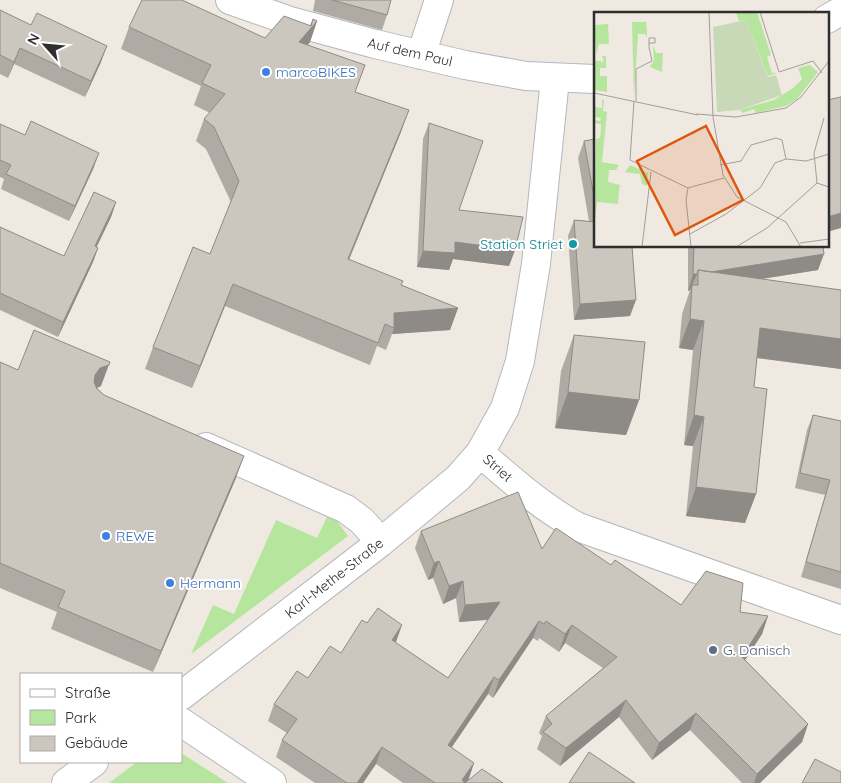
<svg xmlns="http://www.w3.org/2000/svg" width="841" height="783" font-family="Quicksand,sans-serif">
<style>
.green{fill:#b6e59e}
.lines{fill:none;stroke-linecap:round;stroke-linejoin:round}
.minor-casing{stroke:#b4b7c1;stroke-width:30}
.minor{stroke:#fff;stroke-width:28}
.wall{fill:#afaba4}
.shaded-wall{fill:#8e8b86}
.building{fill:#cbc7bf;stroke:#8e8b86}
.shop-dot{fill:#3f7fe0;stroke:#fff;stroke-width:2}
.culture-dot{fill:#0f9aa8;stroke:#fff;stroke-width:2}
.service-dot{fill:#5c6f8a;stroke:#fff;stroke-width:2}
.labels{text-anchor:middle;stroke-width:4;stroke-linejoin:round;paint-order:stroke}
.street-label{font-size:14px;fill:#2e2e2e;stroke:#fff}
.shop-label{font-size:14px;fill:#366cbe;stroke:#fff;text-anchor:start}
.culture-label{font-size:14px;fill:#0d838f;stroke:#fff;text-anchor:end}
.service-label{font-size:14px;fill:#4e5e75;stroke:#fff;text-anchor:start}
.inset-road{fill:none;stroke:#a29e99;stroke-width:1}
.view{fill:#df570e;fill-opacity:0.15;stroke:#df570e;stroke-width:2.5}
.inset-edge{fill:none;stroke:#2e2e2e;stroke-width:2.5}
</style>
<rect width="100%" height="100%" fill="#efe9e1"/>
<!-- green -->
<path class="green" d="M327,517L337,521L348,536L191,654L213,605L234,614L276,520L317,538Z
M181,753L228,783H109L137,762H181Z"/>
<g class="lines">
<!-- minor casing -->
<g class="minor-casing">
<path id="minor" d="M230,0L290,21L375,44L465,65L526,76L595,79
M827,19L841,11
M421,55L439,0
M555,79L536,264L520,361L505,408L480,453C512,480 541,507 578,527L841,620
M206,447L346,509L362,521L381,542
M181,696L381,542L458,478L480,453
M181,722L272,783
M66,783L94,762"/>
</g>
<!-- minor -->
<use href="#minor" class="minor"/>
</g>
<!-- wall -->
<path class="wall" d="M315,0H391L387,15L382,30L313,11Z
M0,10L101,62L85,97L14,64L8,78L0,74Z
M313,19L317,21L310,42L308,45L355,92L401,132L349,260L401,285L458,308L450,330L392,334L386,350L377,346L370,365L225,306L192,388L145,369L153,347L210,254L231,202L206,149L196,141L204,119L210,113L194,105L201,86L121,49L129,27L265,38L310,25Z
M429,123L459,210L515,250L509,266L453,259L449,270L417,267L423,139Z
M0,124L94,167L69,221L1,189L4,179L0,177Z
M595,139V246L630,316L574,320L568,236L574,220L589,221L578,158L584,141Z
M116,202L111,217L96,247L98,248L93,262L58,337L0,310V227L64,256Z
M688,246H823L818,270L762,279L841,290V369L757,358L754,387L756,494L745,523L686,516L693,446L684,445L693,350L679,348L682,314L690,290L688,291Z
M574,335L639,400L626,435L555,428L561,371Z
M0,362L18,370L101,386L97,388L104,395L236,478L153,672L51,629L57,612L0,588Z
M813,415L841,421V589L801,577L825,495L795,488L807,430Z
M421,531L542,549L611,565L681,605L740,612L768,616L762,634L745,660L808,724L802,742L760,783H742L690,730L652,760L619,717L560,766L537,749L542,736L539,733L546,716L603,668L565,643L559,652L539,638L538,641L533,638L493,698L488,694L451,748L474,763L468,781L503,783H403L376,764L363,783H315L276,757L282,740L287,733L268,721L274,704L341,653L396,643L448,678L488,620L459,622L456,598L443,604L433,578L428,580L415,548Z"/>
<!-- shaded-wall -->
<path class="shaded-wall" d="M317,21L310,42L291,64L299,42Z
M107,46L101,62L85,97L91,81Z
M20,48L14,64L8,78L14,62Z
M409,110L401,132L340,281L348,259Z
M99,153L94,167L69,221L75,206Z
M116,202L111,217L90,261L95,246Z
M841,213V228L827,232V217Z
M455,242L515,250L509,266L453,259L449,270L417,267L423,251Z
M98,248L93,262L58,337L63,322Z
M824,254L818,270L696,289L698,285V274Z
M693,274H697L690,290L688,291Z
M233,284L225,306L192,388L200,366Z
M636,300L630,316L574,320L580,304Z
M458,308L450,330L392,334L394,328V313Z
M690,319L704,321L693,350L679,348Z
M760,328L841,339V369L750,357Z
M110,362L101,386L92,390L95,375L100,368Z
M568,392L639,400L626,435L555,428Z
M694,415L704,417L693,446L684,445Z
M244,456L236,478L153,672L161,651Z
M696,487L756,494L745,523L686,516Z
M439,561L433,578L428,580L434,563Z
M463,581L456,598L443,604L449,586Z
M500,602L494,619L459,622L465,605Z
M768,616L762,634L736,674L742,657Z
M539,621L533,638L493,698L499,680Z
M402,625L396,642L385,657L392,640Z
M572,625L565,643L559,652L565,634Z
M494,677L488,694L441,763L448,745Z
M626,700L619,717L560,766L566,748Z
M696,713L690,730L652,760L659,743Z
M808,724L802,742L760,783H754L757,774Z
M382,747L376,764L363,783H357Z
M474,763L468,781L466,783H461L462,780Z"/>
<!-- building -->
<path class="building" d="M142,0H182L265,38L284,16L311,26L313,19L317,21L299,42L365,65L355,92L409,110L348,259L403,281L401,285L458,308L394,313V328L385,324L378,343L233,284L200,366L153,347L193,247L210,254L239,181L214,127L204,119L225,94L202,83L211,65L129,27Z
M332,0H391L387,15Z
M0,10L31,25L37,13L107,46L91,81L20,48L14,62L0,55Z
M841,97V213L827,217V100Z
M31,121L99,153L75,206L6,174L11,165L0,160V124L25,135Z
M429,123L483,141L459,210L523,217L515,250L455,242V253L423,251Z
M595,139V202L584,141Z
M94,192L116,202L95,246L98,248L63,322L0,293V227L64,256Z
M574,220L595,222V246H632L636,300L580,304Z
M694,246H823L824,254L711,272L698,270L697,274H693Z
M698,270L841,290V339L760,328L754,387L767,389L756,494L696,487L704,417L694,415L704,321L690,319L692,285H698Z
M34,330L110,362L109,365L100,368L95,375L94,382L97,389L104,395L244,456L161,651L58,607L65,591L0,563V362L18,370Z
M574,335L645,342L639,400L568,392Z
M813,415L841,421V572L806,562L830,480L800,473Z
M518,492L542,549L556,528L611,565L615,560L681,605L706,571L743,583L740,612L768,616L742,657L808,724L757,774L696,713L659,743L626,700L566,748L543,732L552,724L546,716L617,657L572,625L565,634L546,621L544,624L539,621L499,680L494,677L448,745L474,763L462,780L465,783L482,769L503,783H435L382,747L357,783H347L282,740L297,719L274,704L297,671L308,678L330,646L341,653L362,620L367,623L378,608L402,625L392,640L448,678L500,602L465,605L463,581L449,586L439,561L434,563L421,531Z
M589,752L635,783H569Z
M815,759L841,772V783H802Z"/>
<!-- markers -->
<g class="shop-dot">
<circle cx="266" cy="72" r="5"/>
<circle cx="106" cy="536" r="5"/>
<circle cx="170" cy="583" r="5"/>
</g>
<circle class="culture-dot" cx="573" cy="244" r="5"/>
<circle class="service-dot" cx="713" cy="650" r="5"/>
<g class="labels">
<!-- street labels -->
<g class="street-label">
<text transform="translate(410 52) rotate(13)" y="5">Auf dem Paul</text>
<text transform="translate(498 468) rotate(41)" y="5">Striet</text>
<text transform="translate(334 578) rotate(-38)" y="5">Karl-Methe-Straße</text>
</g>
<!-- shop labels -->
<g class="shop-label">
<text x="276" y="77">marcoBIKES</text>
<text x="116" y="541">REWE</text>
<text x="180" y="588">Hermann</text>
</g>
<!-- culture labels -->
<g class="culture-label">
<text x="563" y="249">Station Striet</text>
</g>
<!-- service labels -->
<g class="service-label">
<text x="723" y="655">G. Danisch</text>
</g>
</g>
<!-- overview -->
<g transform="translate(594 12)">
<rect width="235" height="235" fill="#efe9e1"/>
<path d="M142,0H163L177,43L173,45L178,61H183L174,64L152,8L145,9ZM38,10H52L53,19V25L51,22H44L40,85ZM14,12L15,32H5L2,42L0,13ZM59,33L62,41H69L68,60L56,55L60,48ZM8,44H12V56H6V64H13V80L0,78V48L10,50ZM216,53L224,60L203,87L192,94L162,101L160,97L149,101L145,98L180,88L199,76L208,67L204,56ZM8,88H10L9,99L13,100L8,150L25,153L22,158H15L14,170L26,173L25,178L24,192L3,190L0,218L2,127L6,126L7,116V112L0,111V108L6,109L7,106L0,105L1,95L8,96ZM36,153L54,161L53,174L48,172L46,162L31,160Z" fill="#b6e59e"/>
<path d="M152,8L174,65L182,63L188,83L145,98L123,100L119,15Z" fill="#c8d9b8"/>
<path class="inset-road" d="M115,0L119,105L129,163L143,185L192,210L207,235M166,0L185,60L219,49L228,61M0,81L104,103M40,89L36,148L94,176M42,89V57L58,49L55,35V26H61V31H55M102,102L142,105L192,96L207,85L235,49M126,153L147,149L157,133L182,126L188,128L192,147M223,171L220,141L230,106M96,222L132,202L166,176L181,151L192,147L212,149L235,142M206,231L235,227M48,235L57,160M97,235L92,188L94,176L130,166M142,235L173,216L223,171L235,175"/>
<path class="view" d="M112,114L149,188L81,223L43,149Z"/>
<rect width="235" height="235" class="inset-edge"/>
</g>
<!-- legend -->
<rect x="20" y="673" width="162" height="90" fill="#ffffff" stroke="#ababab"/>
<rect x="30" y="689" width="25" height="8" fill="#ffffff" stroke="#ababab"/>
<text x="65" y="698" font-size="15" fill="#2e2e2e">Straße</text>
<rect x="30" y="710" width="25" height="15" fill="#b6e59e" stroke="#ababab"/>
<text x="65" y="723" font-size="15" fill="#2e2e2e">Park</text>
<rect x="30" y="736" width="25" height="15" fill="#cbc7bf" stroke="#ababab"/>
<text x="65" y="748" font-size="15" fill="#2e2e2e">Gebäude</text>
<!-- north arrow -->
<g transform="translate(45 45) rotate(297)" stroke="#ffffff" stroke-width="4" paint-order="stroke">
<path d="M0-4L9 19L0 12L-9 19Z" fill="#2e2e2e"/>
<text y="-8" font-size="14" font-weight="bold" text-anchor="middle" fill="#2e2e2e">N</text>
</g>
</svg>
